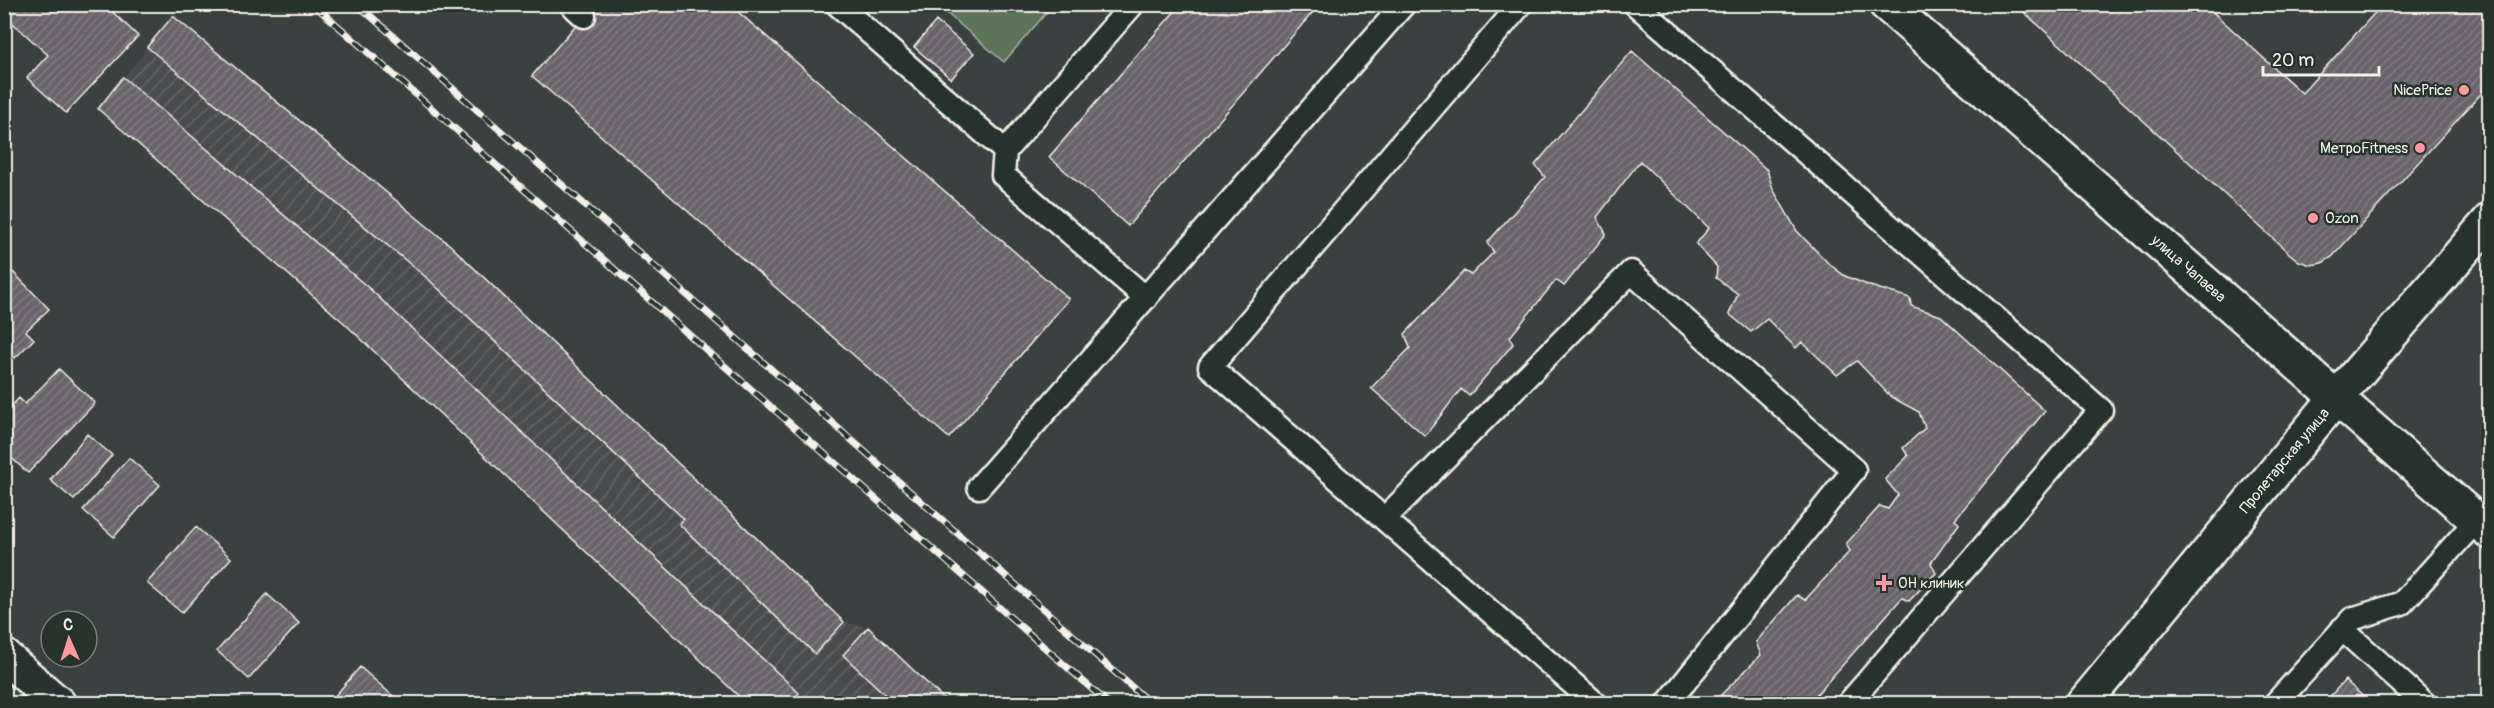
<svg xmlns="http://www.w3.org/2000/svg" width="2494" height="708" font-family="Pangolin,sans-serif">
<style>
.industrial{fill:url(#industrial-furrows)}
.pitch{fill:#5b745a;stroke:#a8b2a1;stroke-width:1.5}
.building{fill:url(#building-hatch);stroke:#f4f1e8;stroke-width:1.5}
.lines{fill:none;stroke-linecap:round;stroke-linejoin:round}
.service-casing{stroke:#f4f1e8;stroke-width:27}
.minor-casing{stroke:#f4f1e8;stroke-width:38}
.tertiary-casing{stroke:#f4f1e8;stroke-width:38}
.service{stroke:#26332d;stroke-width:22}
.minor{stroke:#26332d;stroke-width:33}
.tertiary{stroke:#26332d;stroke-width:33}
.rail-casing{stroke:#f4f1e8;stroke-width:7}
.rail{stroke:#26332d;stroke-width:4.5;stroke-dasharray:14;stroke-linecap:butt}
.poi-dot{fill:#ff9aa2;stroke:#26332d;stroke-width:2}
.labels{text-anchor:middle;stroke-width:5;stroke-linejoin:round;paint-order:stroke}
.poi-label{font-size:15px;fill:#f4f1e8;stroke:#26332d;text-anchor:end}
.street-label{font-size:15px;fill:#f4f1e8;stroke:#26332d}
</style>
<defs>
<pattern id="industrial-furrows" width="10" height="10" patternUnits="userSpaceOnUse" patternTransform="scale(1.5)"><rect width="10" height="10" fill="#484b4d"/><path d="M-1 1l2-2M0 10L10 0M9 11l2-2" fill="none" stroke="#636567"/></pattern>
<pattern id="building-hatch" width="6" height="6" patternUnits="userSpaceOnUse" patternTransform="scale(1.5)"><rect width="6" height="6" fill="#6a636c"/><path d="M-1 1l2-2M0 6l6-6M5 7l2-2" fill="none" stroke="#807a81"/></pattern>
</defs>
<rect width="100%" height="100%" fill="#3a4140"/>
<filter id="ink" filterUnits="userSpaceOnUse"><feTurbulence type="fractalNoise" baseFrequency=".0167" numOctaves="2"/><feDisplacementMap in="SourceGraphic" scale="12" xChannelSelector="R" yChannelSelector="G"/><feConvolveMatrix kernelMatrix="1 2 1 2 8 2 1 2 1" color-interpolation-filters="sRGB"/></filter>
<g filter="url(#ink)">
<!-- industrial -->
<path class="industrial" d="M173,16L450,245L844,622L867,627L949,703H747L343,322L98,109Z"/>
<!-- pitch -->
<path class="pitch" d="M1053,5L1004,62L937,5L1053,4Z"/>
<!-- building -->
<path class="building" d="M4,4H104L138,36L66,113L27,78L48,55L4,15Z
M594,4H729L1069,299L949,438L532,76Z
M1181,4H1320L1128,226L1049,157Z
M2015,4H2204L2302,93L2383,4H2490V84L2332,257L2322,263L2311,265L2299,261L2290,254Z
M173,16L450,245L844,622L815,654L679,524L684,519L427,278L147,47Z
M936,21L974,53L951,79L914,47Z
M1632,51L1767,170L1773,189L1797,231L1829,264L1845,276L1870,286L1910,298L1911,306L1941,316L2045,411L1955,519L1959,524L1931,563L1936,573L1909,601L1902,598L1808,704H1723L1717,699L1761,655L1756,642L1797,595L1805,600L1850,551L1846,544L1880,506L1888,509L1898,495L1885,479L1908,456L1903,448L1925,428L1919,412L1891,397L1857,361L1837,375L1802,342L1796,348L1767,319L1751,332L1729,314L1738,294L1716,278L1717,267L1696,244L1709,228L1640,161L1597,217L1606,234L1564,286L1556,280L1510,337L1513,344L1469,396L1461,389L1425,436L1371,388L1410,348L1405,334L1464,271L1471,275L1494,252L1487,243L1545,177L1535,165Z
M123,77L371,290L799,693L789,704H747L343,322L98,109Z
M13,272L49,309L26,331L34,339L15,358L4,347V280Z
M59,369L95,403L28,473L4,451V414L19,398L25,404Z
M87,434L112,455L74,500L50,480Z
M129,458L160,485L114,537L83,510Z
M196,527L231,558L182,613L147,583Z
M267,594L299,623L249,679L217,651Z
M868,627L949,704H895L843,655Z
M360,667L402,704H328Z
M2345,680L2371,704H2323Z"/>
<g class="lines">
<!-- service casing -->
<g class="service-casing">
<path id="service" d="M571,4L584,16
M837,4L1005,151L1003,175L1146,298
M1521,4L1210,367L1596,704
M1635,4L2101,410L1848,704
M1005,151L1133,4
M979,487L1404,4
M1384,519L1631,272L1854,470L1667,704
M2342,629L2425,704
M2275,704L2352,619L2402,603L2476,521"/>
</g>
<!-- minor casing -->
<g class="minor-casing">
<g id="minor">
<path id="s1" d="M1886,4L2490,532"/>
<path d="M4,656L59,704"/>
</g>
</g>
<!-- tertiary casing -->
<g class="tertiary-casing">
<g id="tertiary">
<path id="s2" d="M2083,704L2336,398L2490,220"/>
</g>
</g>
<!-- service -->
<use href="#service" class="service"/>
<!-- minor -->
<use href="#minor" class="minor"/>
<!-- tertiary -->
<use href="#tertiary" class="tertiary"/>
<!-- rail casing -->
<g class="rail-casing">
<path id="rail" d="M313,4L1109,704
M357,4L1151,704"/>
</g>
<!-- rail -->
<use href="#rail" class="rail"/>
</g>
</g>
<!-- markers -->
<g class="poi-dot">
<circle cx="2464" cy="90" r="6"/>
<circle cx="2420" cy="148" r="6"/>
<circle cx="2313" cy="218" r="6"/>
<path d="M1881 574h6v6h6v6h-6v6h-6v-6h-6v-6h6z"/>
</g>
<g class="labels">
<!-- poi labels -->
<g class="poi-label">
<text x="2452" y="95">NicePrice</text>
<text x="2408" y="153">МетроFitness</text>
<text x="2325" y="223" text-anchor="start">Ozon</text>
<text x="1898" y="588" text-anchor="start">ОН клиник</text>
</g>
<!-- street labels -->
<g class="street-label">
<text dy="5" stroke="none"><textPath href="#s1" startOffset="402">улица Чапаева</textPath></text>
<text dy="5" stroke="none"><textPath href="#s2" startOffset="316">Пролетарская улица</textPath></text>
</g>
</g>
<!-- margin -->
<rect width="2494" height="708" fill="none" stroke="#26332d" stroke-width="24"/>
<rect x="12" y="12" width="2470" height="684" fill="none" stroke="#f4f1e8" stroke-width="2" filter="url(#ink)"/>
<!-- north arrow -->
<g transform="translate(69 639) rotate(357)"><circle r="28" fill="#26332d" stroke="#787f78" stroke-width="1.5"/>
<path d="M0-4.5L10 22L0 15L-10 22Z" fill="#ff9aa2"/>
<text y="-9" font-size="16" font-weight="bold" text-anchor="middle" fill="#f4f1e8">С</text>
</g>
<!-- scale -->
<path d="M2263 66v9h116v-9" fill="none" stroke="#f4f1e8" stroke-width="3"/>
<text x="2272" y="66" font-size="18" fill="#f4f1e8" stroke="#26332d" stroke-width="4.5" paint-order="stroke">20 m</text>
</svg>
